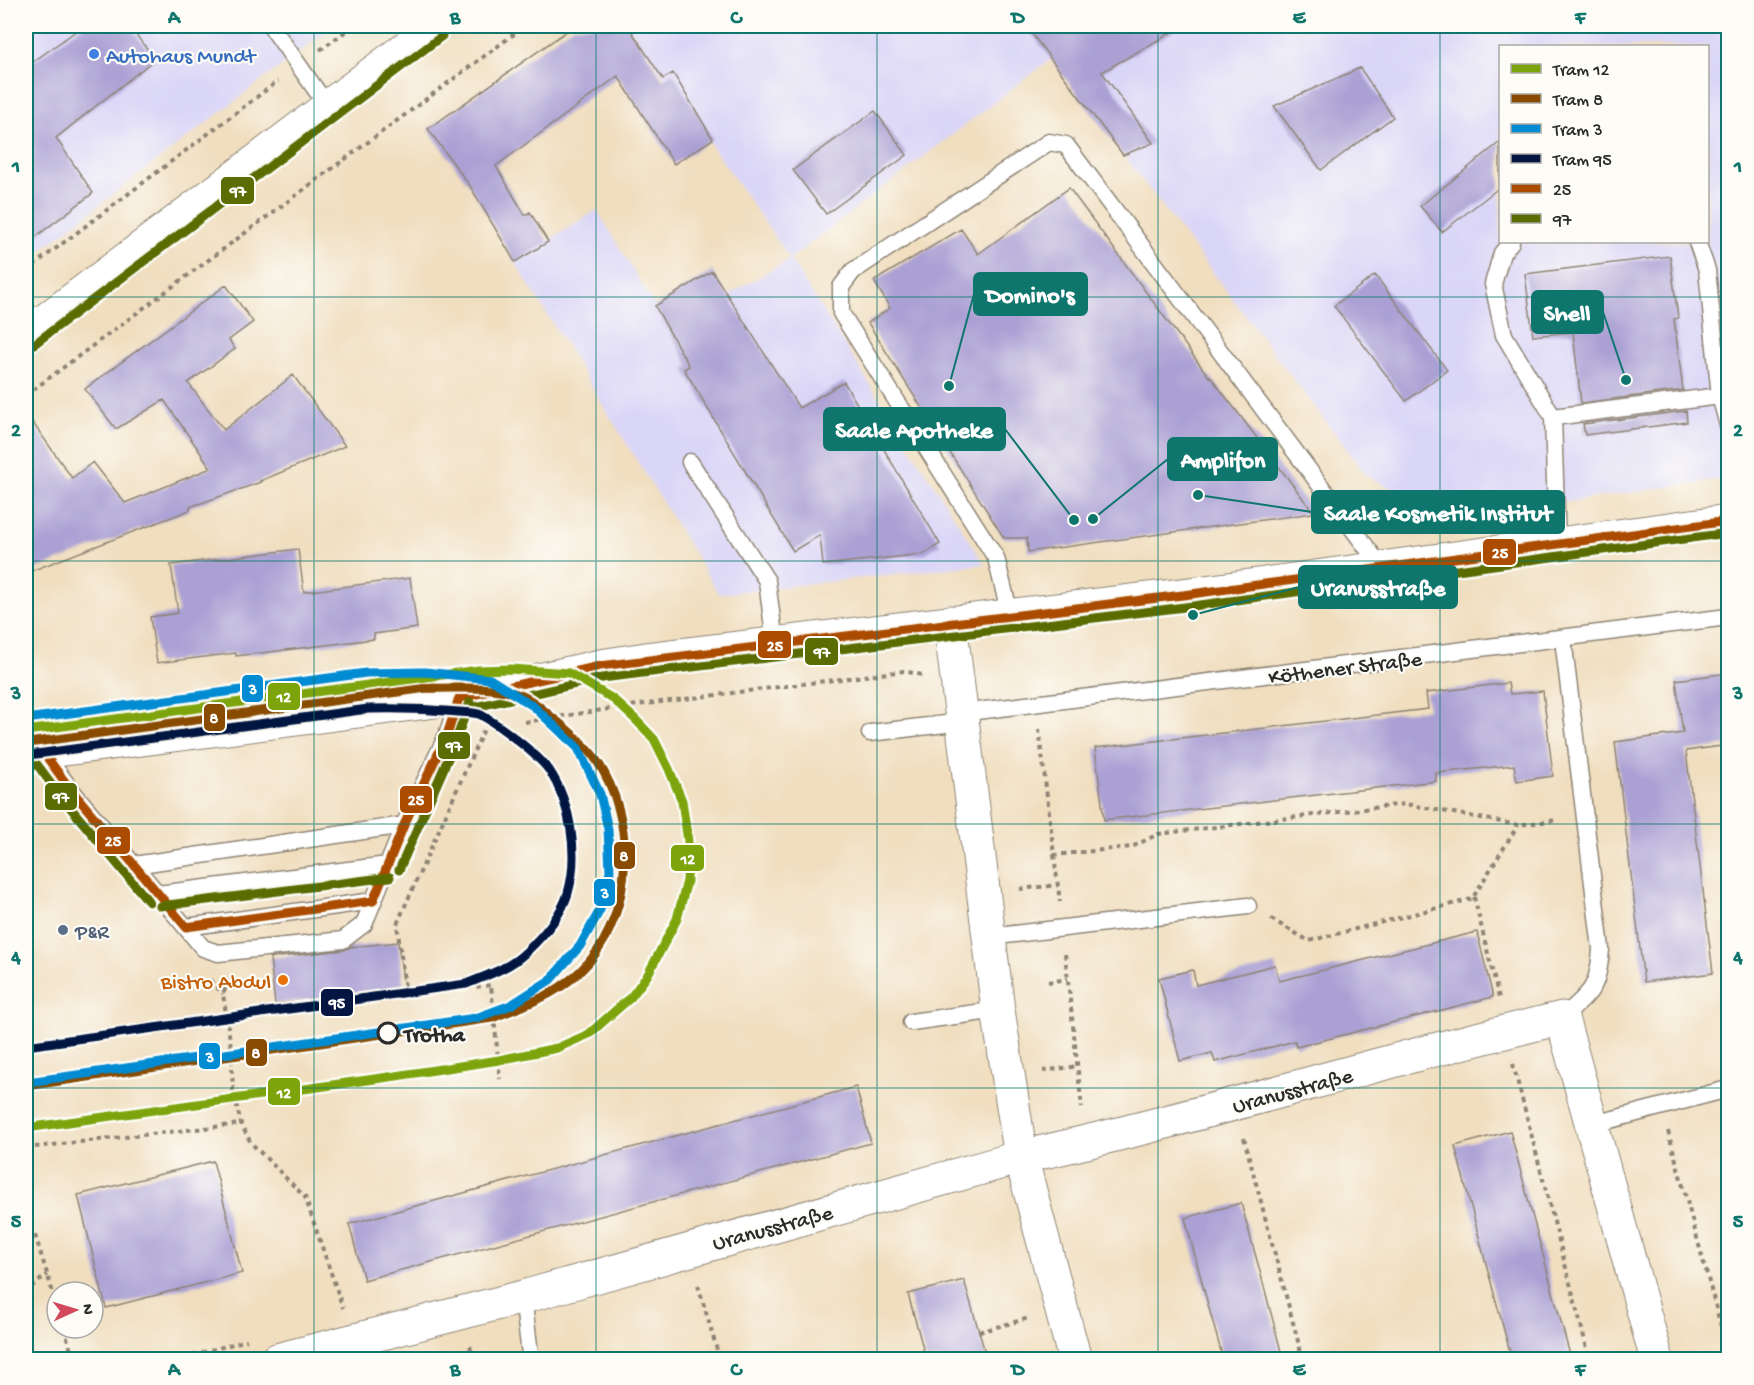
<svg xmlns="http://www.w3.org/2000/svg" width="1754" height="1385" font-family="'Gochi Hand',sans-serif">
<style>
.built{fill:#dad6f7;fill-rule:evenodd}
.building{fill:#aaa0d4}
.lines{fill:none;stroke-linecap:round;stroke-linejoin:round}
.lane-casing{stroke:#8e8475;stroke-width:19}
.street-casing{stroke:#8e8475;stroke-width:35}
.secondary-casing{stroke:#8e8475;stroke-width:35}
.path{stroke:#8e8475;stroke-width:4;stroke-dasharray:4.5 4.5;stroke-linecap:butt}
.lane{stroke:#fff;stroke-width:16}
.street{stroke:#fff;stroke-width:33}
.secondary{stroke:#fff;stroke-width:33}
.bus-1-casing{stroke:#fdfcf7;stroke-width:14}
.bus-2-casing{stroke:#fdfcf7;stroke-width:14}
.bus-1{stroke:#ab4c00;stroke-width:9}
.bus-2{stroke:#5a6c02;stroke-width:9}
.tram-1-casing{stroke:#fdfcf7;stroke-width:14}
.tram-2-casing{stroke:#fdfcf7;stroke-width:14}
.tram-3-casing{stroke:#fdfcf7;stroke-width:14}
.tram-4-casing{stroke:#fdfcf7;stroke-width:14}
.tram-1{stroke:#7ea40b;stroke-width:9}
.tram-2{stroke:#884b00;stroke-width:9}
.tram-3{stroke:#008bd2;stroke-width:9}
.tram-4{stroke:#051541;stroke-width:9}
.grid{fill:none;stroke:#0f766e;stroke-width:1.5;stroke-opacity:0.55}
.shop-dot{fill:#3f7fe0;stroke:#fdfcf7;stroke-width:2}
.service-dot{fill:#5c6f8a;stroke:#fdfcf7;stroke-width:2}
.food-dot{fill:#e8710a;stroke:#fdfcf7;stroke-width:2}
.stop-dot{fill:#fdfcf7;stroke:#2b2b2b;stroke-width:3}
.labels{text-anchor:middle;stroke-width:4.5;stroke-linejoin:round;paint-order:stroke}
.shop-label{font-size:22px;fill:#366cbe;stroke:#fdfcf7;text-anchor:start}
.street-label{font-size:22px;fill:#2b2b2b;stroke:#fdfcf7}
.service-label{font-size:22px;fill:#4e5e75;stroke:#fdfcf7;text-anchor:start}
.food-label{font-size:22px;fill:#c56008;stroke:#fdfcf7;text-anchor:end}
.stop-label{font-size:22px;font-weight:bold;fill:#2b2b2b;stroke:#fdfcf7;text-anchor:start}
.leader{fill:none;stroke:#0f766e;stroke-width:2}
.callout-dot{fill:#0f766e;stroke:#fdfcf7;stroke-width:2}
.callout{fill:#0f766e;stroke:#0f766e;stroke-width:2}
.callout-label{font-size:24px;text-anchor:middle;font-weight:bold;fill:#fff}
.line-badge{stroke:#fdfcf7;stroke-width:2}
.badge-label{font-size:16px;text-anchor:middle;font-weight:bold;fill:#fff}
.neatline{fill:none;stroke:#0f766e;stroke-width:2}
.grid-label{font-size:20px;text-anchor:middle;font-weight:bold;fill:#0f766e}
</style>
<rect width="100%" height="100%" fill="#fdfcf7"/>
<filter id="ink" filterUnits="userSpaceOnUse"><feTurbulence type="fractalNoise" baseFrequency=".0167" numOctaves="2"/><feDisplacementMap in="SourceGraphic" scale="12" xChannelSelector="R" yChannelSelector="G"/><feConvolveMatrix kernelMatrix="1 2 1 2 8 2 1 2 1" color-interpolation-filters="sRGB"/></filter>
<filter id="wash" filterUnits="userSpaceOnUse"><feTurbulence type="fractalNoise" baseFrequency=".008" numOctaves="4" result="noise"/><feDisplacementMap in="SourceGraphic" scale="24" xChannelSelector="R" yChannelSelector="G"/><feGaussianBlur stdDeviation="1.35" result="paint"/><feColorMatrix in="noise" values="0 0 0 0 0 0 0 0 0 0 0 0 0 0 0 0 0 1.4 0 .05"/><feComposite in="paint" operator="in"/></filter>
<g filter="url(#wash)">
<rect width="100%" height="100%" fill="#f0debf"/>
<!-- built -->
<path class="built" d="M26,26H333L26,261Z
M629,26H1728V478L1472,516L1414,500L1367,476L1051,59L790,259L984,564L719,594L515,262L597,210L669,330L790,259ZM1500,46H1708V242H1500Z"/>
<g id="blocks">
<!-- building -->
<path class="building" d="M83,26H129L155,59L56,138L93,193L26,244V67Z
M574,26H628L663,79L673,73L713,139L674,164L618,76L496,166L525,215L530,212L548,242L515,262L470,186L428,129Z
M1026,26H1183L1102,72L1153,143L1123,155Z
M1360,68L1393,117L1321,170L1274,106Z
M875,111L907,155L826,214L793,170Z
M1500,142V187L1442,232L1420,206Z
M1069,188L1209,377L1210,376L1314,513L1028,552L1027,538H1004L868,323L890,308L874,281L961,229L978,254Z
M1670,256L1678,318L1674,319L1683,390L1581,403L1573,332L1533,336L1525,274Z
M712,271L799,408L844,382L940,544L924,554L823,565L820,535L793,551L684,369L689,366L655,306Z
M1375,275L1447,370L1406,401L1334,306Z
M226,285L253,322L229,340L235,349L188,383L224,430L293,375L345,446L260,481L261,482L190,507V510L26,573V413L72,478L93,462L125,503L211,468L164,400L116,429L85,389Z
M1686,411L1687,422L1585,435L1583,424Z
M298,549L304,592L410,578L417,628L374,634V639L236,656V653L157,663L150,617L178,613L171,565Z
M1728,673V745L1686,751L1713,973L1644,982L1615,742L1683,733L1676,680Z
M1508,683L1510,694L1543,691L1553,776L1517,781L1514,765L1436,773V781L1104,820L1095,748L1428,709L1426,693Z
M1477,932L1493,997L1296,1047L1295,1041L1215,1062L1212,1053L1180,1061L1159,978L1193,970L1196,985L1275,965L1279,981Z
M398,942L404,989L275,1004L270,958L344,950L351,947Z
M856,1087L871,1143L364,1280L349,1224Z
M1510,1131L1529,1203L1571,1359H1512L1493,1290L1455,1146Z
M213,1161L242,1273L106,1308L78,1195Z
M1241,1203L1261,1275L1283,1359H1223L1204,1290L1185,1218Z
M964,1280L987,1359H926L908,1294Z"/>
</g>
</g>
<g filter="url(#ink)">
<use href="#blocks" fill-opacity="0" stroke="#8e8475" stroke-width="1.5"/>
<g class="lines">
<!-- lane casing -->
<g class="lane-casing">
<path id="lane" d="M271,26L328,107
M1511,242L1502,253L1493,284L1504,335L1553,417
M1697,242L1707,270L1720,396
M690,462L767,581L775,643
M1557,543L1553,417L1720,396L1728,425
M1010,615L996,558L841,313V287L853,271L1049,142L1066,145L1382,568
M961,713L1728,617
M870,733L962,722
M43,752L68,786L203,948L218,953L343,940L364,924L404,825L447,735L459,698
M134,865L404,825
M158,894L388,865
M186,927L373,901
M989,937L1248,906
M1562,1018C1591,992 1598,990 1601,949L1563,639
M911,1022L998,1010
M1591,1125L1728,1089
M523,1297L530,1354L528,1360"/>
</g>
<!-- street casing -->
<g class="street-casing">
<path id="street" d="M950,622L998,1010L1021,1157L1075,1360
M277,1360L523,1297L1021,1157C1203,1117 1381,1060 1562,1018L1657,1360"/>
</g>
<!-- secondary casing -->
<g class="secondary-casing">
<path id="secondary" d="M26,335L435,26
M26,754L459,698L600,666L646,659L1191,594L1728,521"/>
</g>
<!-- path -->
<path class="path" d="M320,50L353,26
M26,271L278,81
M26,395L525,26
M525,722L622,707L904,671L922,675
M1039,729L1054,855L1132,847L1158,834L1405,804L1518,825L1558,820
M1054,855L1060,902
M1020,889L1058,885
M1474,897L1499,998
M1271,919L1309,941L1472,899L1518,825
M1065,954L1082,1108
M210,980L223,994
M229,980L223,994L231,1047L233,1090L241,1124L251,1143L305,1197L343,1308
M1048,982L1068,979
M406,995L397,924L484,729
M226,1016L491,985L500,1079
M1513,1064L1590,1360
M1043,1071L1078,1066
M1668,1131L1728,1352
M1244,1138L1303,1360
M26,1148L241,1124
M26,1235H35L57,1306
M698,1285L720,1360
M26,1294L30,1288L47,1275
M64,1328L74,1360
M979,1332L1029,1318
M470,1346L474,1360
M176,1360L247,1340"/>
<!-- lane -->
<use href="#lane" class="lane"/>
<!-- street -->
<use href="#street" class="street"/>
<!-- secondary -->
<use href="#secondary" class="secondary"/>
<!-- bus-1 casing -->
<g class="bus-1-casing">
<path id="bus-1" d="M459,698L600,666L1191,594L1728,521
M43,752L68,786L186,927
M373,901L404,825L447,735L459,698
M186,927L373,901"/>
</g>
<!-- bus-2 casing -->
<g class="bus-2-casing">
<path id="bus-2" d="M33,345L442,36
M462,710L602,678L1193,606L1728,533
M33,759L59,794L149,902
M399,870L454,745L470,702
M160,906L390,877"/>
</g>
<!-- bus-1 -->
<use href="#bus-1" class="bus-1"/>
<!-- bus-2 -->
<use href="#bus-2" class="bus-2"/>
<!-- tram-1 casing -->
<g class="tram-1-casing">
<path id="tram-1" d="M26,731L479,670L511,669L569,673L613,699L635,719L654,739L669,769L682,801L688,841L687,881L677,919L647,976L631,997L589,1034L557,1048L499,1060L396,1076L26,1128"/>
</g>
<!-- tram-2 casing -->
<g class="tram-2-casing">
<path id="tram-2" d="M26,1086L492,1018C530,1003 561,994 589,962C634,909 636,818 597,761C587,746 572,734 558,722C546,713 532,698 517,694C490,685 456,689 427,688L28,743"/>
</g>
<!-- tram-3 casing -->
<g class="tram-3-casing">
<path id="tram-3" d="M26,719L366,673L425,672L490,679L533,706L578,748L600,794L608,829L610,871L600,910L580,946L550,980L511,1005L476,1018L28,1082"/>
</g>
<!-- tram-4 casing -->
<g class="tram-4-casing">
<path id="tram-4" d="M26,1046L466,984C486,976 510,968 526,952C542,937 562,914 568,893C579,855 571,803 549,770C538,755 498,724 481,715C475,712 466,713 459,712C428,709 399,708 368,709L29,755"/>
</g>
<!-- tram-1 -->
<use href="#tram-1" class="tram-1"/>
<!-- tram-2 -->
<use href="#tram-2" class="tram-2"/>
<!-- tram-3 -->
<use href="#tram-3" class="tram-3"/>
<!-- tram-4 -->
<use href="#tram-4" class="tram-4"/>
</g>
</g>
<!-- grid -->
<path class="grid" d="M314,26V1360M596,26V1360M877,26V1360M1158,26V1360M1440,26V1360M26,297H1728M26,561H1728M26,824H1728M26,1088H1728"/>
<!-- markers -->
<circle class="shop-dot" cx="94" cy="54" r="6"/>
<circle class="service-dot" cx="63" cy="930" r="6"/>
<circle class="food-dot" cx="283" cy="980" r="6"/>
<circle class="stop-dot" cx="388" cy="1033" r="10"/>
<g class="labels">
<!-- shop labels -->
<g class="shop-label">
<text x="106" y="62">Autohaus Mundt</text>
</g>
<!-- street labels -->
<g class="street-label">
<text transform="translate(1345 666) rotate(-7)" y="8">Köthener Straße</text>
<text transform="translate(1292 1089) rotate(-15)" y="8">Uranusstraße</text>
<text transform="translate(772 1226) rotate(-15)" y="8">Uranusstraße</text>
</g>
<!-- service labels -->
<g class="service-label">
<text x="75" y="938">P&amp;R</text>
</g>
<!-- food labels -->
<g class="food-label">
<text x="271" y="988">Bistro Abdul</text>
</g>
<!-- stop labels -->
<g class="stop-label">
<text x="404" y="1041">Trotha</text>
</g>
</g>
<!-- callouts -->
<path class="leader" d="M949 386L974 294M1626 380L1603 312M1074 520L1005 429M1093 519L1168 459M1198 495L1312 512M1193 615L1299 587"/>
<g class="callout-dot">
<circle cx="949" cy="386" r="6"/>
<circle cx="1626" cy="380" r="6"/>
<circle cx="1074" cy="520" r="6"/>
<circle cx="1093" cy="519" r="6"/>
<circle cx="1198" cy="495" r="6"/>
<circle cx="1193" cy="615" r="6"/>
</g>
<g class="callout">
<rect x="974" y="273" width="113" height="42" rx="6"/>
<rect x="1532" y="291" width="71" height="42" rx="6"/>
<rect x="824" y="408" width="181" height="42" rx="6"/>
<rect x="1168" y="438" width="109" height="42" rx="6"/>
<rect x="1312" y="491" width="252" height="42" rx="6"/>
<rect x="1299" y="566" width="158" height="42" rx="6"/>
</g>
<g class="callout-label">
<text x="1030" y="302">Domino's</text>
<text x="1567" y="320">Shell</text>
<text x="914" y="437">Saale Apotheke</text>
<text x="1223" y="467">Amplifon</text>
<text x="1438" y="520">Saale Kosmetik Institut</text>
<text x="1378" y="595">Uranusstraße</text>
</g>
<g class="line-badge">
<rect x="220" y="176" width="35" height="29" rx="6" fill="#5a6c02"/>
<rect x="1482" y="538" width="35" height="28" rx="6" fill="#ab4c00"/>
<rect x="757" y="630" width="35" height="29" rx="6" fill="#ab4c00"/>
<rect x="804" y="637" width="35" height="29" rx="6" fill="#5a6c02"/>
<rect x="241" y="674" width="23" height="29" rx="6" fill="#008bd2"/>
<rect x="267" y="682" width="34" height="29" rx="6" fill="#7ea40b"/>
<rect x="203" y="703" width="23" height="29" rx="6" fill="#884b00"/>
<rect x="437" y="731" width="34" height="29" rx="6" fill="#5a6c02"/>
<rect x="44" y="782" width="34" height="29" rx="6" fill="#5a6c02"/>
<rect x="399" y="785" width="34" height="29" rx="6" fill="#ab4c00"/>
<rect x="96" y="826" width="35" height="29" rx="6" fill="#ab4c00"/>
<rect x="613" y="841" width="23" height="29" rx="6" fill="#884b00"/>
<rect x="670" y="844" width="35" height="28" rx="6" fill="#7ea40b"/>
<rect x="593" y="878" width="23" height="29" rx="6" fill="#008bd2"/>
<rect x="320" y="988" width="34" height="29" rx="6" fill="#051541"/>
<rect x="245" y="1038" width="23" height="29" rx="6" fill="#884b00"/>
<rect x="198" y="1042" width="23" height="28" rx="6" fill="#008bd2"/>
<rect x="267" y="1077" width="34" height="29" rx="6" fill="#7ea40b"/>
</g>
<g class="badge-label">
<text x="238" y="196">97</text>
<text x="1500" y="558">25</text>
<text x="775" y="651">25</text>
<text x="822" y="657">97</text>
<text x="253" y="694">3</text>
<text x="284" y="702">12</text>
<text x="214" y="723">8</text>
<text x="454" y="751">97</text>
<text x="61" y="802">97</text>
<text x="416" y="805">25</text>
<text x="113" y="846">25</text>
<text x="624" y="861">8</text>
<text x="688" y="864">12</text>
<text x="605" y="898">3</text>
<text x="337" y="1008">95</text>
<text x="256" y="1058">8</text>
<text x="210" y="1062">3</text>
<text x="284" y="1098">12</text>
</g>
<!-- margin -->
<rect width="1754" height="1385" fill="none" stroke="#fdfcf7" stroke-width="66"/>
<!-- legend -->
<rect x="1499" y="45" width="210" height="198" fill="#fdfcf7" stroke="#a9a8a5" stroke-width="1.5"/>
<rect x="1511" y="64" width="30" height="9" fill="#7ea40b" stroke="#a9a8a5" stroke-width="1.5"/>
<text x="1553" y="75" font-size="18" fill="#2b2b2b">Tram 12</text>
<rect x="1511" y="94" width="30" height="9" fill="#884b00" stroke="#a9a8a5" stroke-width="1.5"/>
<text x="1553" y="105" font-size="18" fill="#2b2b2b">Tram 8</text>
<rect x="1511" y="124" width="30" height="9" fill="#008bd2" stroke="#a9a8a5" stroke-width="1.5"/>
<text x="1553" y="135" font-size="18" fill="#2b2b2b">Tram 3</text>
<rect x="1511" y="154" width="30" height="9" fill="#051541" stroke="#a9a8a5" stroke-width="1.5"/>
<text x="1553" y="165" font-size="18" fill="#2b2b2b">Tram 95</text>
<rect x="1511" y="184" width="30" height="9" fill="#ab4c00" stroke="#a9a8a5" stroke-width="1.5"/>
<text x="1553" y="195" font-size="18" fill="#2b2b2b">25</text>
<rect x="1511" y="214" width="30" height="9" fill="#5a6c02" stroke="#a9a8a5" stroke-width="1.5"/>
<text x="1553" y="225" font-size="18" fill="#2b2b2b">97</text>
<!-- north arrow -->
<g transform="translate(75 1310) rotate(86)"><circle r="28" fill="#fdfcf7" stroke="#a9a8a5" stroke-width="1.5"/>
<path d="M0-4.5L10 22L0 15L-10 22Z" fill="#d1495b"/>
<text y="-9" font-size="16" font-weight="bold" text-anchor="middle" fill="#2b2b2b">N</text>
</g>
<rect x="33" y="33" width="1688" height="1319" class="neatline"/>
<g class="grid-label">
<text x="174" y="23">A</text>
<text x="455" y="23">B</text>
<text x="736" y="23">C</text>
<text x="1018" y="23">D</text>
<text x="1299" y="23">E</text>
<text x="1580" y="23">F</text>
<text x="16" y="172">1</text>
<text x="1738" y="172">1</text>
<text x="16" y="436">2</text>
<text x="1738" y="436">2</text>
<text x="16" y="699">3</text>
<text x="1738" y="699">3</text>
<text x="16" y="963">4</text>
<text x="1738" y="963">4</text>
<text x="16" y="1227">5</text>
<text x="1738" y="1227">5</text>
<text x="174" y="1375">A</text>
<text x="455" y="1375">B</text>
<text x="736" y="1375">C</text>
<text x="1018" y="1375">D</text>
<text x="1299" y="1375">E</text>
<text x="1580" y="1375">F</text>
</g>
</svg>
